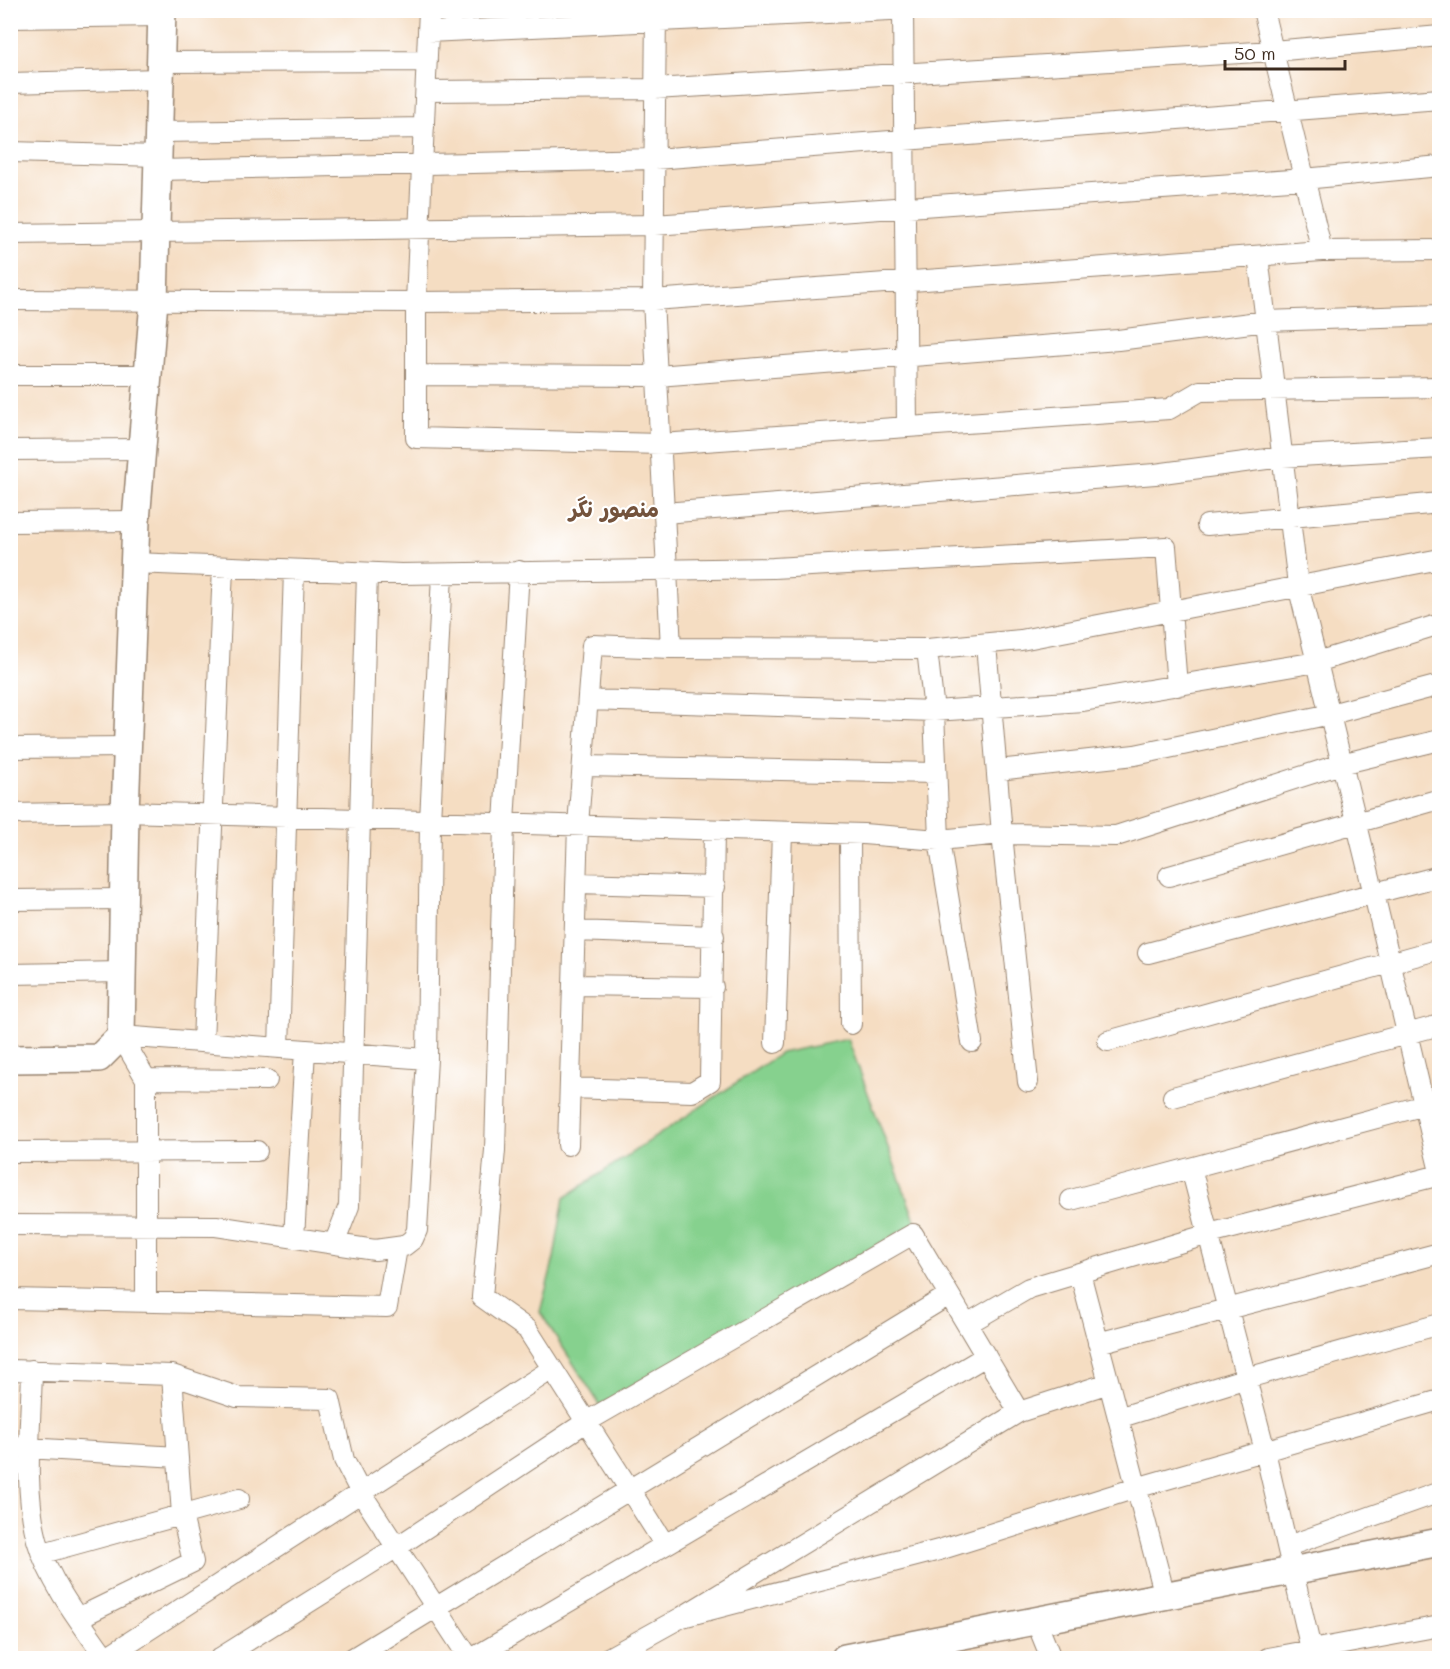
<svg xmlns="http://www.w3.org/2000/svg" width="1450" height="1669" font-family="Mali,'Playpen Sans Arabic',sans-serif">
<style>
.green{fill:#86d18e;stroke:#607e56;stroke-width:1.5}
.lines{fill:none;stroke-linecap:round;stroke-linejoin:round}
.street-casing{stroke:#988470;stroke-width:22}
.secondary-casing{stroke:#988470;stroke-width:30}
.street{stroke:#fff;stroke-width:20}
.secondary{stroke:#fff;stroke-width:27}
.labels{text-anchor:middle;stroke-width:4.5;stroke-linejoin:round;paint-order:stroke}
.district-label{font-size:22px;font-weight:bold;fill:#74533c;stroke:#fff}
</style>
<rect width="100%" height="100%" fill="#fff"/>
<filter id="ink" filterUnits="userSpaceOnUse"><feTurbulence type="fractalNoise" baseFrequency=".0167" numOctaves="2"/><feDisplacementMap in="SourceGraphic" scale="12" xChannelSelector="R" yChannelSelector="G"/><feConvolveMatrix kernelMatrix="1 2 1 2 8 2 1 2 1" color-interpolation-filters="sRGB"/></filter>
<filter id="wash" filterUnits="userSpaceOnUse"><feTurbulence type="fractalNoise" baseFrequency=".008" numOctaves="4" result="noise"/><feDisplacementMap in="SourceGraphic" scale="24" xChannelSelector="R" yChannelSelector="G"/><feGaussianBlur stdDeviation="1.35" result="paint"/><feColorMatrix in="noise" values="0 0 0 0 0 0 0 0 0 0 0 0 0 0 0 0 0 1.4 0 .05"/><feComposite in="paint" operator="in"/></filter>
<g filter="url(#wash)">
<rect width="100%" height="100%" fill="#f5ddc2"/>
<!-- green -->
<path class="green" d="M848,1039L916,1223L600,1405L540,1312L554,1258L564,1198L781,1053Z"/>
</g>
<g filter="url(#ink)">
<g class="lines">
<!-- street casing -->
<g class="street-casing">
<path id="street" d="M429,10L416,302V438L661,444L1169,409L1200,391L1440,387
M656,10L653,300L671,648L927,649L1021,640L1440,559
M903,10L907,427
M1263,10L1322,251
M10,18L162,16
M428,32L890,10
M161,62L427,61
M10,83L160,79
M426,91L655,89L1273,51L1440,36
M159,132L424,128
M10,152L158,156
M158,170L655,159L1440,99
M10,234L654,225L1304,179L1440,166
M1258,256L1298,585L1374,894L1440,1172
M10,300L416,302L653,300L1322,251L1440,250
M10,375H148
M416,375L657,376L1118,340L1266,321L1440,315
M10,450L142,449
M664,513L1155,474L1282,457L1440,448
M10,522L136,521
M1207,525L1440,503
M135,563L401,574L773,568L1166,547L1177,686
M519,571L504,823L495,1150L482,1297L527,1329L665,1545
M986,644L1002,834L1028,1082
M927,649L934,711L939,840L972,1042
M589,700L934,711L1083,701L1317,662L1440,624
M10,748L130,747
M584,766L936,773
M998,770L1135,755L1331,714L1440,685
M10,814L125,812L863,834L939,840L1002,834L1116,836L1341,764L1440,740
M850,834L851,1024
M1169,876L1440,799
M578,883L715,887
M10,900L125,899
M576,931L714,936
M1148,953L1440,876
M10,974L123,972
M574,985L713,987
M121,1036L427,1059L430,821L442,574
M121,1036L146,1079V1302
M1108,1041L1440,949
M203,1042L223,567
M775,1043L782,832
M279,1048L294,570
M146,1079L267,1080
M570,1088L692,1092L710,1081L714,830
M1173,1097L1440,1025
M568,1145L578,825L592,645L671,648
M10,1152L257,1151
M1191,1168L1265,1451L1313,1658
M1071,1200L1440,1101
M10,1225L216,1226L375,1250L404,1246L413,1239L417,1230L427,1059
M294,1238L305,1050
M334,1244L349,1206L367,573
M1080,1273L1165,1596
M10,1299L387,1307L397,1248
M967,1324L1029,1288L1209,1234L1440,1175
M1098,1343L1440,1253
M10,1370L172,1375L237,1397L330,1399L344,1460L361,1493L469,1658
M32,1370C31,1425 23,1486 37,1540C49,1582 81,1623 106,1658
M1118,1418L1247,1378L1440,1324
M10,1447L178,1457
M1288,1546L1440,1492
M43,1553L239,1499
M682,1617L939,1550L1136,1488L1440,1400
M78,1618L193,1562L182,1515L172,1375
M1036,1621L1051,1658
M105,1658L552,1369
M220,1658L397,1547L586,1422L913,1234L1019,1412
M353,1658L949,1295
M473,1658L986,1356
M608,1658L682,1617L1019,1412L1109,1383
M1268,1658L1440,1626"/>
</g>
<!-- secondary casing -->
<g class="secondary-casing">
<path id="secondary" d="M10,1059L99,1058L121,1036L125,812L136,521L154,301L162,10
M845,1658L1440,1542"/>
</g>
<!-- street -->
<use href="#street" class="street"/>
<!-- secondary -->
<use href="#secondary" class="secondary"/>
</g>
</g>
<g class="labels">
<!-- district labels -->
<g class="district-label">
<text x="614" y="517">منصور نگر</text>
</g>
</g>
<!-- margin -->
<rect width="1450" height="1669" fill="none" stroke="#fff" stroke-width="36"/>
<!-- scale -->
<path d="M1225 60v9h120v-9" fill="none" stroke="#3b2a1e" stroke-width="3"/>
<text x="1234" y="60" font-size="18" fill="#3b2a1e" stroke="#ffffff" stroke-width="4.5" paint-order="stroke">50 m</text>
</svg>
